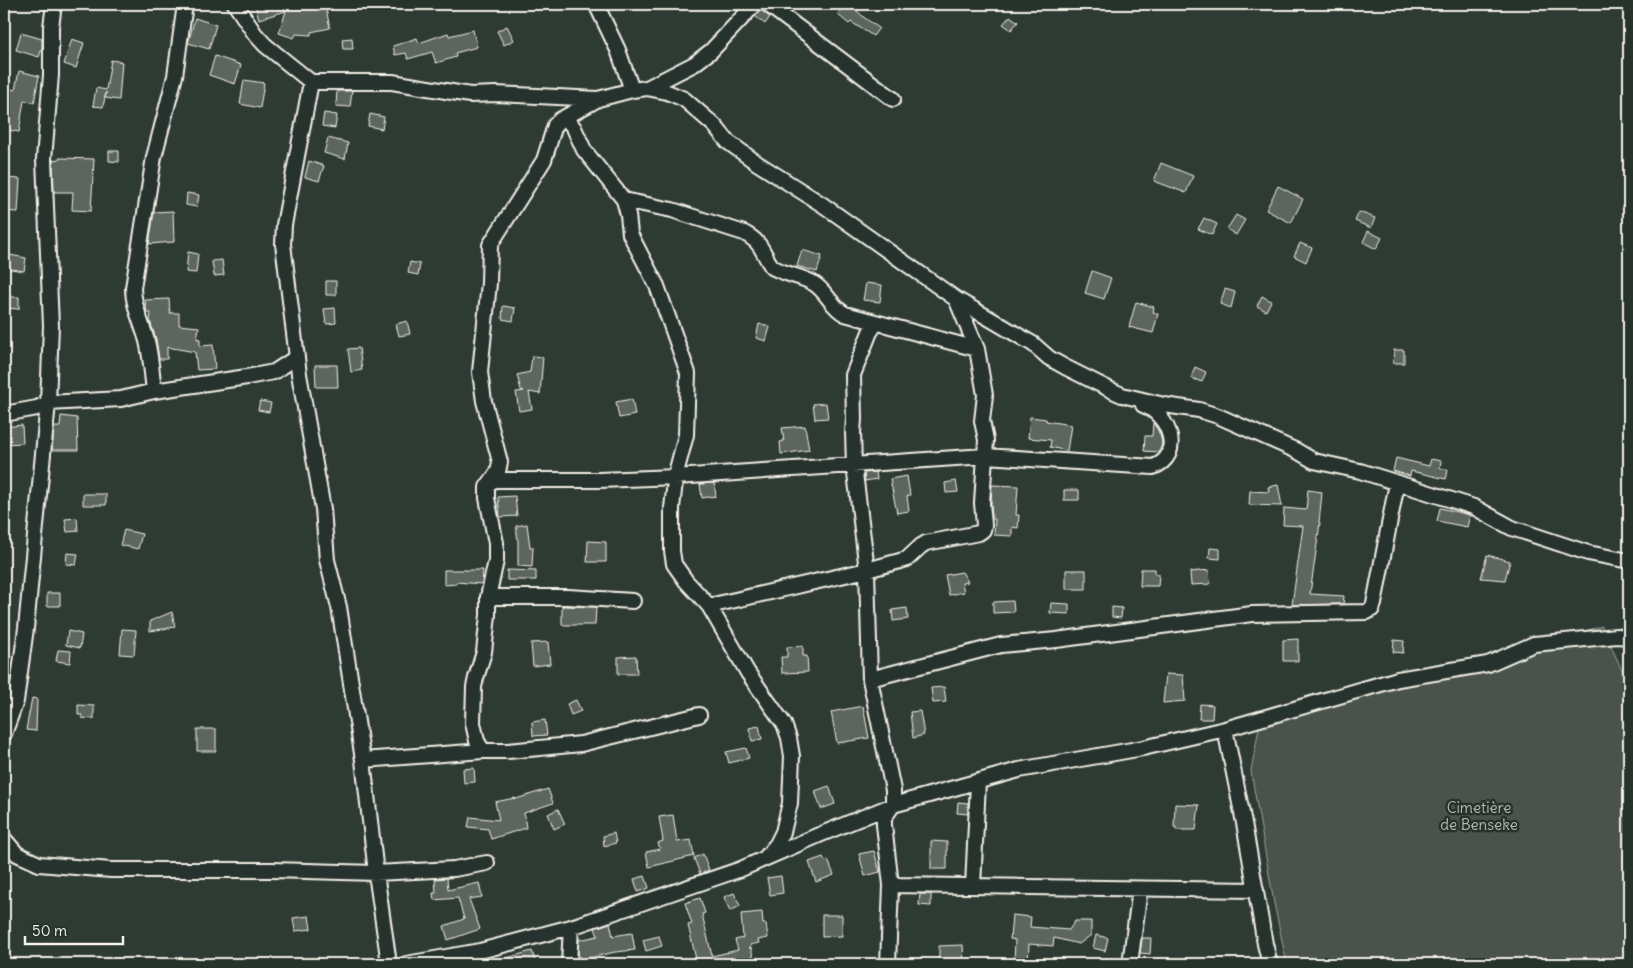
<svg xmlns="http://www.w3.org/2000/svg" width="1633" height="968" font-family="Delius,sans-serif">
<style>
.green{fill:#48524c;stroke:#9ea29a}
.building{fill:#5c655e;stroke:#f4f1e8}
.lines{fill:none;stroke-linecap:round;stroke-linejoin:round}
.minor-casing{stroke:#f4f1e8;stroke-width:18}
.minor{stroke:#26332d;stroke-width:14}
.labels{text-anchor:middle;stroke-width:5;stroke-linejoin:round;paint-order:stroke}
.park-label{font-size:15px;fill:#b8b9b1;stroke:#26332d}
</style>
<rect width="100%" height="100%" fill="#2e3b34"/>
<filter id="ink" filterUnits="userSpaceOnUse"><feTurbulence type="fractalNoise" baseFrequency=".02" numOctaves="2"/><feDisplacementMap in="SourceGraphic" scale="10" xChannelSelector="R" yChannelSelector="G"/><feConvolveMatrix kernelMatrix="1 2 1 2 8 2 1 2 1" color-interpolation-filters="sRGB"/></filter>
<g filter="url(#ink)">
<!-- green -->
<path class="green" d="M1602,626L1629,686V964H1287L1274,903L1251,771L1259,728Z"/>
<!-- building -->
<path class="building" d="M255,4H302V5L309,6L308,4H325L330,28L311,32V35L296,34L294,38L279,33L286,11L259,19Z
M846,4H849L866,19L879,28L873,36L851,22L849,24L837,14Z
M761,10L770,17L765,24L755,16Z
M1010,16L1018,22L1011,30L1003,24Z
M195,18L216,25L209,49L188,43Z
M507,26L514,40L504,45L497,31Z
M473,30L477,47L455,53L456,57L436,63L432,52L408,59L406,53L395,55L393,46L417,38L419,43L448,33L449,36Z
M21,33L42,39V48L39,57L16,50Z
M352,38L353,49H343L342,39Z
M72,39L84,43L76,68L64,64Z
M215,56L241,65L235,84L209,75Z
M111,60L122,62L119,100L105,98L106,92L103,107L93,106L96,88L106,90Z
M19,71L39,76L34,103L24,100L19,132L4,129V87L15,90Z
M244,80L264,83L260,108L240,104Z
M337,91H352L350,107L336,106Z
M324,113L337,115L335,128L322,126Z
M370,114L384,117L382,129L368,126Z
M328,138L348,143L345,159L324,153Z
M109,151H119V162L109,161Z
M59,158L94,159L91,211L72,210L73,192H54L53,160L59,159Z
M309,161L324,166L319,181L305,177Z
M1161,163L1193,176L1186,193L1154,181Z
M4,178L20,179L18,212L4,211Z
M1278,186L1303,199L1291,223L1266,210Z
M187,193L199,195L197,207L186,205Z
M173,211L174,242L149,244L154,212Z
M1359,212L1375,218L1371,228L1355,221Z
M1236,215L1245,220L1236,235L1227,229Z
M1204,218L1217,224L1212,235L1198,229Z
M1368,231L1382,238L1376,249L1363,242Z
M1300,243L1312,248L1306,262L1294,256Z
M802,250L822,256L817,272L797,266Z
M188,252L198,254L196,273L186,272Z
M4,254L26,258L24,271L4,268Z
M222,260L224,275L214,276L212,261Z
M410,262L420,264L418,275L408,273Z
M1092,271L1111,278L1104,299L1085,293Z
M326,281H336V295H326Z
M866,283L882,285L880,302L863,300Z
M1225,289L1235,292L1231,308L1220,304Z
M1262,296L1271,301L1266,311L1257,306Z
M4,297H19V309L4,308Z
M169,299L170,313H179V325L199,327L197,339H200V346L213,345L215,369L197,370L195,352L167,347V359H159L156,339L150,321L151,313H147L145,300Z
M1136,302L1154,307L1153,312L1158,314L1153,333L1129,327Z
M503,306L515,308L513,321L502,319Z
M335,308L336,323L326,324L324,309Z
M407,321L410,334L399,336L396,324Z
M759,324L770,327L766,341L756,338Z
M359,348L362,370L351,372L348,349Z
M1394,350H1404V363H1393Z
M532,356L543,357L540,394L529,392L532,409L519,411L516,392L524,391L521,390L517,375L530,372Z
M315,365H337L338,387H316Z
M1195,367L1206,372L1202,382L1191,378Z
M632,399L635,415L619,418L616,402Z
M260,401L271,403L269,412L258,410Z
M826,403L828,418L815,419L813,404Z
M61,416L77,418L78,450H52L54,427H60Z
M1030,417L1046,419V421L1071,425L1067,451L1050,447L1051,440L1028,438Z
M1153,423L1158,430L1161,438L1162,444L1159,452L1144,451L1145,436H1152Z
M22,425L23,443L4,444V427Z
M805,426L809,450L781,454L780,442L784,441L782,428Z
M1396,458L1429,466L1431,459L1441,461L1440,468L1448,470L1446,479L1411,471L1410,476L1393,471Z
M876,472L877,479L865,481L864,473Z
M907,476L910,495L907,496L909,511L897,513L890,479Z
M956,481L958,492L946,493L945,483Z
M714,483L716,496L702,498L700,484Z
M992,485L1018,486L1016,515H1019L1018,528L1012,527V536L994,535L995,519H992L991,503Z
M1278,485L1282,506L1249,505L1250,491L1269,492L1268,487Z
M1064,490H1079V500H1064Z
M1308,490L1322,492L1319,523H1320L1310,594L1344,596L1343,604L1292,605L1303,526L1283,525L1284,508L1306,510Z
M83,494H106V505H83Z
M515,496L517,516L500,517L498,497Z
M1440,508L1470,515L1467,527L1437,521Z
M77,518L78,531L67,532L65,519Z
M527,524L530,547H533L532,567L518,566V541L516,526Z
M124,530L142,534L138,549L120,545Z
M588,541L606,542V562H587Z
M1210,548L1220,549V559L1209,558Z
M67,553L78,554L76,565L66,564Z
M1487,555L1510,561L1505,580L1481,578Z
M1141,569H1155V574H1159L1158,586H1140Z
M444,570H483L482,584L456,582V584L444,585Z
M507,570L536,571V580H507Z
M1066,570H1086V589H1066Z
M1209,570L1210,584L1191,585L1190,572Z
M962,572L968,582L962,583L964,592L949,595L945,575Z
M47,593H60V606H47Z
M1013,601L1014,612L993,613V602Z
M1051,603L1069,604V614L1050,613Z
M562,606L596,607L595,625H562Z
M1112,607L1122,608L1121,618L1112,617Z
M907,608L908,619L893,621L892,610Z
M172,612L175,627L150,631V621Z
M122,629L136,630L134,655L120,654Z
M68,631L82,634L80,648L66,645Z
M1298,639V661H1283V640Z
M1394,640L1404,641L1403,653L1393,652Z
M548,642L550,664L533,666L531,643Z
M803,646V656H807L808,672L782,673L781,657H787V647Z
M58,650L71,651L70,663L56,661Z
M636,656L637,674H618V657Z
M1166,674L1183,675L1185,701L1163,703Z
M944,687L946,702L933,703L931,688Z
M32,698L37,699L36,731L26,730Z
M576,700L581,711L571,715L567,704Z
M1200,704L1213,705L1212,719H1199Z
M78,705L94,706V719L82,718V715H78Z
M863,706L869,738L837,743L831,712Z
M920,711L924,735L913,738L910,712Z
M545,720L547,735L533,736L532,722Z
M759,726L762,739L752,741L749,728Z
M197,729H216V751H197Z
M746,748L749,758L729,763L726,752Z
M474,768L475,782L464,783L463,769Z
M829,786L835,804L821,809L815,791Z
M548,789L553,803L524,813L526,828L491,839L488,829L468,827L470,817L499,820L495,802L515,798L516,799Z
M958,802L968,803V814L957,813Z
M1175,804L1199,805L1196,830H1176V827H1174Z
M558,809L565,824L554,829L548,814Z
M673,815L677,842L691,840L694,856L649,867L646,852L660,849L658,843L663,841L659,817Z
M614,833L616,843L604,846L603,836Z
M931,841L947,842V869H931Z
M874,851L880,872L865,876L859,854Z
M703,854L709,870L700,874L694,858Z
M823,857L825,861L828,860L834,875L816,882L809,862Z
M645,876L649,888L638,892L634,879Z
M781,876L783,893L770,895L767,878Z
M447,878L448,890L479,883L482,897L469,899L480,929L448,940L444,926L464,919L458,898L434,900L433,893H436L435,879Z
M734,893L740,906L730,911L724,897Z
M920,894H931V906L919,905Z
M700,898L705,913L702,914L712,956L738,950L735,940L743,938L741,914L762,912L763,924H766L768,938L758,940L759,943L750,945L751,948H749H751L755,964H694V960L696,959L688,925L692,924L685,903Z
M822,915H842V936L822,937Z
M1012,915L1031,917L1030,927L1069,930L1075,921H1091V935L1079,944L1054,938L1053,946L1029,944L1028,964H1014L1015,940L1010,939Z
M309,916L311,929L295,931L293,918Z
M610,923L613,936L632,933L635,950L615,952L580,960L578,953L579,940L598,936L595,928Z
M1096,935L1108,938L1105,951L1093,948Z
M659,936L662,946L646,951L643,940Z
M1142,938H1151L1150,954L1140,953Z
M963,945L964,962L939,963V946Z
M532,951L536,964H497L496,961Z"/>
<g class="lines">
<!-- minor casing -->
<g class="minor-casing">
<path id="minor" d="M235,4L255,34L265,45L311,82H392L470,95L496,94L598,99L632,90L647,88L694,64L711,51L755,4
M596,4L618,50L632,90
M767,4L893,99
M311,82L284,225L283,244L299,374L323,509L327,560L339,607L363,760L376,873L389,964
M647,88L667,92L684,99L715,126L728,142L757,163L823,205L956,299L1033,344L1049,358L1065,367L1113,391L1122,395L1164,405L1199,410L1218,416L1297,451L1314,461L1360,471L1474,507L1512,528L1588,553L1629,561
M565,117L574,128L584,150L624,200L628,215L630,234L657,286L688,373L686,435L676,473L672,508V551L674,564L686,581L709,606L748,673L784,724L789,738L792,756L790,803L783,832L777,844L766,857
M624,200L672,210L744,233C763,243 761,251 772,267C784,274 800,276 813,283C827,291 831,307 845,314L977,349
M876,323L870,332L853,375L854,419L853,432L854,465L867,570L870,679L893,790V805L884,818V825L891,885L888,964
M154,391C152,375 151,357 147,341C142,323 133,306 133,288L154,157L175,76L185,4
M4,414L37,408L48,403L121,399L154,391L247,377L274,372L297,357
M492,480H599L676,477L985,456L1153,467C1184,456 1170,415 1143,405
M488,597H568L633,601
M709,606L867,570L907,559L921,546L926,543L979,533L983,530L984,525L982,503L986,440L982,421L985,395L977,349L956,299
M870,679L1001,645L1056,640L1252,614L1367,612L1372,609L1374,604L1397,483
M1225,729L1244,823L1265,944L1270,964
M4,734L16,701L26,628L48,403L51,326L44,159L51,75V27L54,4
M483,751L477,741L473,723L474,687L476,678L484,652L488,615V597L496,561V543L487,498V487L498,472L500,462L484,401L480,372L489,283L490,245L544,160L555,125L560,120L598,99
M363,760L483,751H508L581,744L699,715
M4,839L17,854L39,864L111,870H272L376,873L454,869L487,863
M891,885L1256,890
M973,886L978,782
M406,964L480,951L571,927L741,869L819,835L893,805L1019,770L1143,748L1225,729L1398,679L1488,664L1534,644L1617,636L1629,637
M569,964L571,927
M1130,964L1140,889"/>
</g>
<!-- minor -->
<use href="#minor" class="minor"/>
</g>
</g>
<g class="labels">
<!-- park labels -->
<g class="park-label">
<text x="1479" y="813">Cimetière<tspan x="1479" dy="17">de Benseke</tspan></text>
</g>
</g>
<!-- margin -->
<rect width="1633" height="968" fill="none" stroke="#26332d" stroke-width="20"/>
<rect x="10" y="10" width="1613" height="948" fill="none" stroke="#f4f1e8" stroke-width="2" filter="url(#ink)"/>
<!-- scale -->
<path d="M25 936v8h98v-8" fill="none" stroke="#f4f1e8" stroke-width="2.5"/>
<text x="32" y="936" font-size="15" fill="#f4f1e8" stroke="#26332d" stroke-width="4" paint-order="stroke">50 m</text>
</svg>
